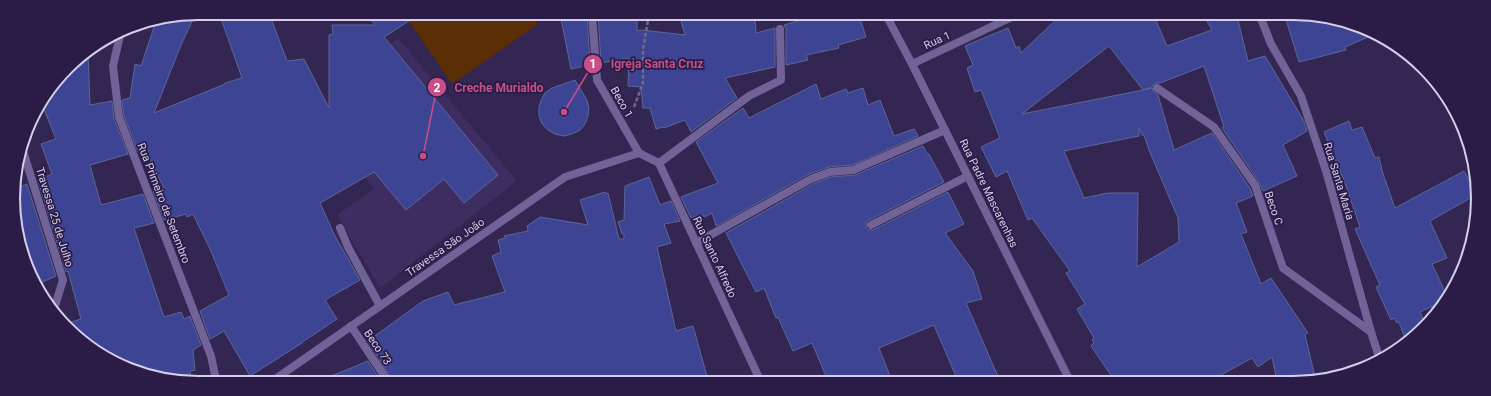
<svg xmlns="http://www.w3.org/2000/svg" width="1491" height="396" font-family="Roboto,sans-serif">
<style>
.built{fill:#3d2d60}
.green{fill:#5c2e03}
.building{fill:#3d4493;stroke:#5d6697;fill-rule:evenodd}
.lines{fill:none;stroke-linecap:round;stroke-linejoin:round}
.path{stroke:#72678d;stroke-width:2.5;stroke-dasharray:4 2;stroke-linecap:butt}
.service{stroke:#716298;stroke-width:8}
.minor{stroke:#716298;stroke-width:8}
.labels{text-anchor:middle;stroke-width:3.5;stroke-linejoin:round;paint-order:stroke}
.street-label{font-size:11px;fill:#d5cfeb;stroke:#2a1c47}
.rim{fill:none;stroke:#d5cfeb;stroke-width:2}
.leader{fill:none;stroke:#c84f86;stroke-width:1.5}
.callout-dot{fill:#c84f86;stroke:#2a1c47;stroke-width:1.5}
.mark-label{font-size:12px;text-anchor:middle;font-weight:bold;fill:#fff}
.callout-label{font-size:12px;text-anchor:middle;font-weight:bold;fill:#c84f86;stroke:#2a1c47;stroke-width:3.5;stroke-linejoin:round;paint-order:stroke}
</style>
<rect width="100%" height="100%" fill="#342652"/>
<!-- built -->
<path class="built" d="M398,38L517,181L380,288L337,215L374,189L330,132L354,73Z"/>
<!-- green -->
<path class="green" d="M410,14H531L538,24L452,84L406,17Z"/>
<!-- building -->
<path class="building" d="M196,13L181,45L154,113L225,84V83L242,78L219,13H269L287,61L304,59L329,108V35L333,34L332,25H375L367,14H420L384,37L498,175L464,203L444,179L406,210L374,172L320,203L334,234L360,280L325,300L337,319L301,343H302L250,376L224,331L210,339L200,311L229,295L210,249L193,214L187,217L186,214L164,220L153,191L164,188L145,150L138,152L124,116L122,100L130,98L135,64L141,66L156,21Z
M560,14H587L590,65L571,69Z
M598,14H637V31L642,30L685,35L681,21L684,20L683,15H755L756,33L775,28V67L725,78L737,98L691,132L685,120L664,128L663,127L656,129L650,108H643L641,87L628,86L629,58L601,63Z
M819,15H859L866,37L838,45L839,48L806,55L808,60L786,65V29L784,25Z
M1060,16H1154L1167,46L1212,30L1204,16H1237L1248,61L1265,56L1304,121L1307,131L1283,145L1297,176L1263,191L1259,182L1222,128L1224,127L1204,66L1160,83H1155L1152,87L1143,90L1152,88L1154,92L1158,95L1174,150L1212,133L1250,188L1253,196L1236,203L1247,232L1241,234L1261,284L1271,278L1308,333L1305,335L1316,381H1277L1272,357L1258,367L1252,358L1210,381H1115L1091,346L1094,343L1092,340L1094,338L1077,309L1085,304L1066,273L1070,271L1032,218L1028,220L1007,171L996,177L981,147L1000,138L981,90L975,92L967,68L973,65L965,46L1008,28L1016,48L1019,46L1021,53ZM1109,46L1143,90L1022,114ZM1139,128L1142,135H1144L1149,150L1178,218L1179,242L1137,267L1138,193H1108L1084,198L1064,151L1139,136Z
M1285,16L1329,17L1373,35L1345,47L1346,50L1299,62Z
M88,52L90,105L112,101L114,119L128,154L90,165L101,205L143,194L154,223L134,228L164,317L181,312L184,319L190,316L201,345L193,350L195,370L190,371L191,380L162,379L105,358L66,324L81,319L68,271L66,272L38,180L52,174L41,144L56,139L42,104L76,59Z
M575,80L587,100L589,108L588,116L585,124L580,130L572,134L564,136L555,134L548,130L542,124L539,116V108L541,100L545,93L552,88Z
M816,84L821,99L846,89L848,93L863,88L868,105L880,100L894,136L914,129L918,136L852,165L829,167L809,174L716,226L712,213L704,217L703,215L691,218L681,197L718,183L696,142L743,108L749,118Z
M1349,121L1352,130L1362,127L1375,158L1379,157L1383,174L1395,208L1464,171L1474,190V196L1430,221L1447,258L1432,264L1448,298L1446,300L1420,312L1426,326L1406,341L1399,322L1397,323L1394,318L1391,320L1376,287L1380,285L1355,229L1360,227L1345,183L1324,132Z
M923,146L927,154H929L944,182L869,220L866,222V227L868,230H873L948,192L964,224L945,233L973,271L982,299L966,303L1000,381H958L934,325L879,348L892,381H828L812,343L793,351L778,317L776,318L764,288L756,292L726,233L813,184L831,177L855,175Z
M649,177L660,205L671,201L680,221L664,224L671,243L657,247L676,331L693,326L708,380H392L368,341L423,301L448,292L454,305L505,292L492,256L501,252L498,240L505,238L504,236L528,231L527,226L540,217L588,225L580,200L605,192L606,194L608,193L619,239H624V234H622L618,222L624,220L625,186Z
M27,184L56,276L38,284L19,246L14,190Z
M368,361L380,380H324V379Z"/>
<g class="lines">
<!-- path -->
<path class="path" d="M634,107L643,83V50L649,14"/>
<!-- service -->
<path class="service" d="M592,14L597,80L639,153
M1260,16L1271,44L1301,96L1326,171L1371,332
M912,64L1014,16
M1157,88L1214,127L1255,185L1283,268L1371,332
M659,163L749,96L781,80L780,29
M871,225L968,176
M340,228L348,247L380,306
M696,243L811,179L830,172L853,170L945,130
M351,326L387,380"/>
<!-- minor -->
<path class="minor" d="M886,15L912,64L1070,381
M121,31L113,66L119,117L211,356L216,380
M23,151L63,280L53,312
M1371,332L1380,360
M274,380L565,177L639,153L659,163L760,380"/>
</g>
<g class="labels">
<!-- street labels -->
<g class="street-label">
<text transform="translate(937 40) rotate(-25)" y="4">Rua 1</text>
<text transform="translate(622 102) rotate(61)" y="4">Beco 1</text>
<text transform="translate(1339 181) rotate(73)" y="4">Rua Santa Maria</text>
<text transform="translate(989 193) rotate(64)" y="4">Rua Padre Mascarenhas</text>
<text transform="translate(164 203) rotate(69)" y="4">Rua Primeiro de Setembro</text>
<text transform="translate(1274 208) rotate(71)" y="4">Beco C</text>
<text transform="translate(55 217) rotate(73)" y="4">Travessa 25 de Julho</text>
<text transform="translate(445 247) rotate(-35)" y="4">Travessa São João</text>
<text transform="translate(715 257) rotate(65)" y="4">Rua Santo Alfredo</text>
<text transform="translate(378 347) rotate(56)" y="4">Beco 73</text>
</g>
</g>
<!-- crop -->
<path d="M0 0H1491V396H0ZM198 20H1293A178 178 0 0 1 1471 198V198A178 178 0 0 1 1293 376H198A178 178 0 0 1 20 198V198A178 178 0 0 1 198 20Z" fill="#2a1c47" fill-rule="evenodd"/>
<path class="rim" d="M198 20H1293A178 178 0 0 1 1471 198V198A178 178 0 0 1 1293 376H198A178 178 0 0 1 20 198V198A178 178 0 0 1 198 20Z"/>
<!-- callouts -->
<path class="leader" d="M564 112L593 64M423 156L437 87"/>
<g class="callout-dot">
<circle cx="564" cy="112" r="4"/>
<circle cx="423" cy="156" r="4"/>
<circle cx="593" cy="64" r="10"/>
<circle cx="437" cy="87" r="10"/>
</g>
<g class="mark-label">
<text x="593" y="68">1</text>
<text x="437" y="92">2</text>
</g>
<g class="callout-label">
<text x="657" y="68">Igreja Santa Cruz</text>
<text x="499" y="92">Creche Murialdo</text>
</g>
</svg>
